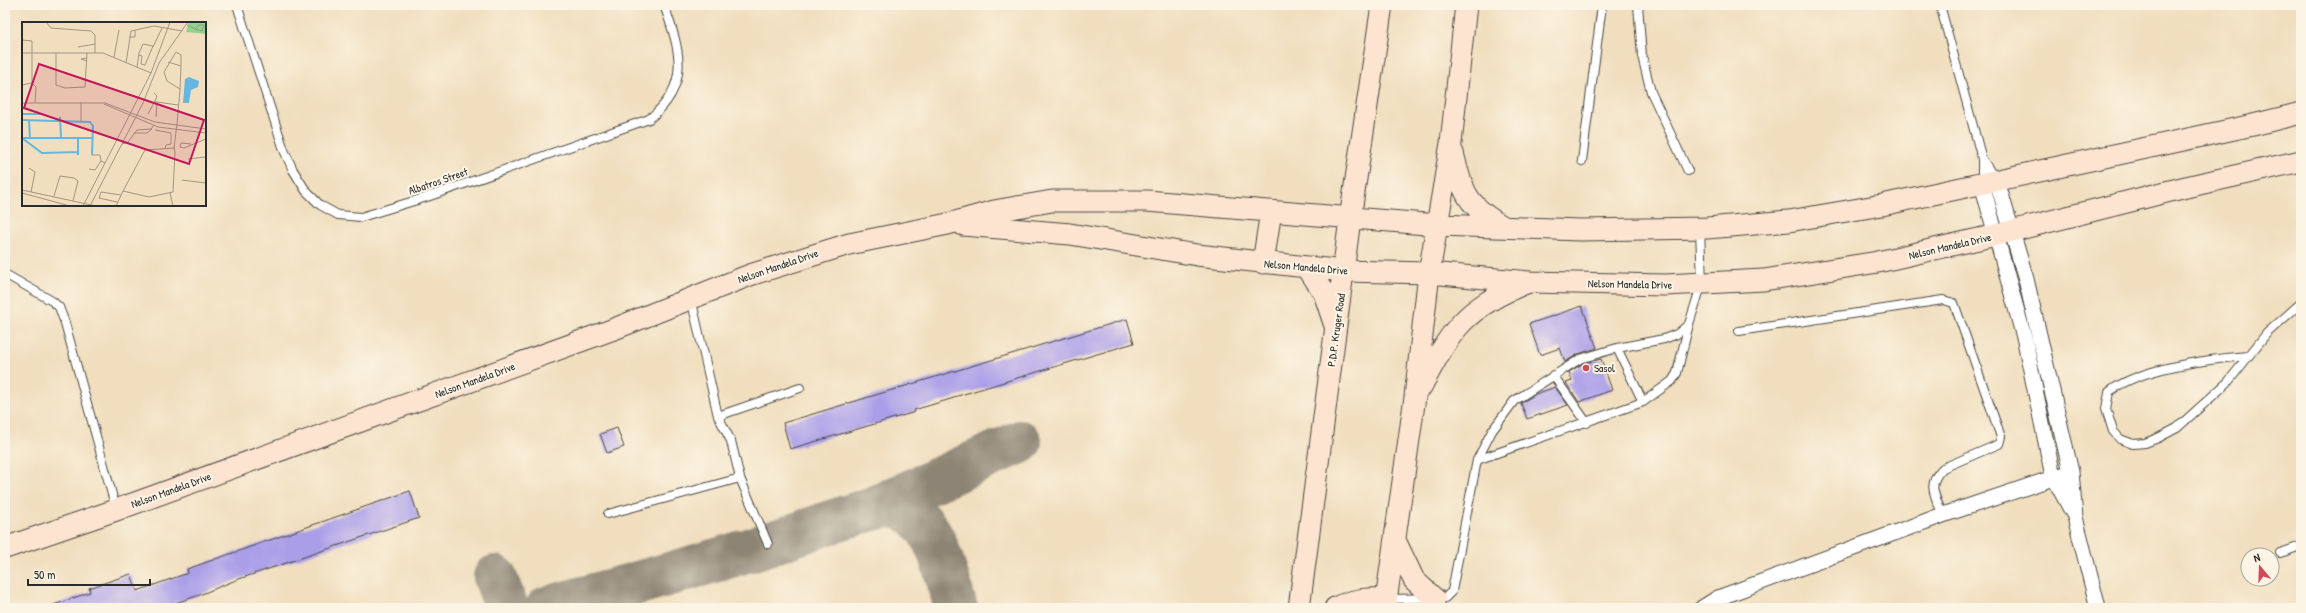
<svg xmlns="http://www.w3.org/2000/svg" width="2306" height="613" font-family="'Patrick Hand',sans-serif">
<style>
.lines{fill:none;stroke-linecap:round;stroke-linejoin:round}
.taxiway{stroke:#8e8474;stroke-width:44}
.building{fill:#aa9ee9}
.lane-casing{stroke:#494641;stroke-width:10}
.street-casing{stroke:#494641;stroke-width:17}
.secondary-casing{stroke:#494641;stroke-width:23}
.lane{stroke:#fff;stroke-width:8}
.street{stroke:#fff;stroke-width:15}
.secondary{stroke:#fde4d1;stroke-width:21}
.poi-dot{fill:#d1495b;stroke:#fcf5e5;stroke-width:1.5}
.labels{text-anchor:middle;stroke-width:4;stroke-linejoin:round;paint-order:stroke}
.street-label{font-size:11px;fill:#2b2b2b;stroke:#fcf5e5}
.poi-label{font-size:11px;fill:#2b2b2b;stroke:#fcf5e5;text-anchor:start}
.inset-river{fill:none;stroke:#65b7e1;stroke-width:2}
.inset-road{fill:none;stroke:#a19683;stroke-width:1}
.view{fill:#c2185b;fill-opacity:0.15;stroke:#c2185b;stroke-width:2}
.inset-edge{fill:none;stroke:#2b2b2b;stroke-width:2}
</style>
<rect width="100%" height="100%" fill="#fcf5e5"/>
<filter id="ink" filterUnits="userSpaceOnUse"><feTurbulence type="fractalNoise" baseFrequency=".025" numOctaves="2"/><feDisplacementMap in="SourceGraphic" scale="8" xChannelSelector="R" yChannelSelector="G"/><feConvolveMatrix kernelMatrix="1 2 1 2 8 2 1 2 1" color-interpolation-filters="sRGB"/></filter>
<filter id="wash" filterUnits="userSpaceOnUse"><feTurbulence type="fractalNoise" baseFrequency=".012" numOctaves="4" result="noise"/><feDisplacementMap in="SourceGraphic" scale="16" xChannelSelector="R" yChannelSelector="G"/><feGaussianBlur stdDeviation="0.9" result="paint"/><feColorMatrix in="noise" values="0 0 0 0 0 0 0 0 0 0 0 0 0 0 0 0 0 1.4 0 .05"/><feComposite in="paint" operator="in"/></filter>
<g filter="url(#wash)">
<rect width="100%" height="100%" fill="#f0debe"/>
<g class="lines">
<!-- taxiway -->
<path class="taxiway" d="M869,510L1020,442
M495,577L507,608
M547,608C621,588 695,568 768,544C802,533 835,519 869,510C879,507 891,505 901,508C937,520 946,576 956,608"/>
</g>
<g id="blocks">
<!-- building -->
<path class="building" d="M1582,306L1597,348L1578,354L1565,362L1560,348L1540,355L1529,324Z
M1127,319L1134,343L954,397V398L914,410L915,412L790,449L783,423Z
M1601,359L1612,390L1579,402L1566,383L1572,381L1569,372L1582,364Z
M1555,387L1568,405L1527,419L1521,403L1536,394Z
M617,428L624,447L607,453L600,434Z
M410,491L419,518L236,580L197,596L160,608H52L51,606L90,592L89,588L131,574L137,591L188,573L187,569Z"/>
</g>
</g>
<g filter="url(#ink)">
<use href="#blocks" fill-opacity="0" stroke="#494641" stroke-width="1"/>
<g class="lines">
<!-- lane casing -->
<g class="lane-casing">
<path id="lane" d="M237,5L284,150L293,170L306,191L320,205L338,215L361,217L427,197L649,119C692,85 680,50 664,5
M1638,5L1642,56L1651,92L1688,171
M1940,5L1982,159V183
M1982,159L1996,180
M1582,161L1602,5
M5,274L52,301L59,307L65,323L116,509
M691,298L718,416L731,441L740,478L768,544
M1739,331L1943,300L1954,303L2001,437L1999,444L1943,468C1926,484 1935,496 1943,515
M1617,348L1643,402
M2248,356C2209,359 2139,368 2109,392L2106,409L2113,431L2120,439L2133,444L2145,443L2158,438L2177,428L2228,382L2267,333L2301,303
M1553,375L1587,423
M718,416L800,388
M1477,460L1643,402L1672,381L1677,373L1689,324
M608,514L740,478
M2280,553L2301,546
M1387,599L1445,598L1452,591L1477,460L1492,431L1514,401L1580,359L1617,348L1664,339L1677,334L1689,324L1702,283L1700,229"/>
</g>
<!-- street casing -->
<g class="street-casing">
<path id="street" d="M1997,181L2026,279L2071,472L2075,517L2098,608
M1982,184L2025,341L2053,476L2073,513
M1702,608L1718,598L1943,515L2071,472"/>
</g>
<!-- secondary casing -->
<g class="secondary-casing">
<path id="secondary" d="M1453,153C1463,193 1467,206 1504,227
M963,225L1070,234L1197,255L1344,271L1429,273L1530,282L1665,285L1764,280L1878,262L1996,235L2186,187L2301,161
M1263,263L1271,211
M1307,267L1324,293L1335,326
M1421,387C1451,330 1464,308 1526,283
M1395,540L1414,580L1435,599
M5,548L116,510L614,329L750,275L849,244L948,224L994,211L1052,201H1147L1438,225L1580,230L1707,228L1789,221L1882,205L2253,125L2301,113
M1299,608L1350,219L1382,5
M1335,608C1352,599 1368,598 1386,599
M1385,608L1415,397L1429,273L1451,143L1466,5"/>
</g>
<!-- lane -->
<use href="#lane" class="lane"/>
<!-- street -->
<use href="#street" class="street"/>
<!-- secondary -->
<use href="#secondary" class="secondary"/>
</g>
</g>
<!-- markers -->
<circle class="poi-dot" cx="1586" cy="368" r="4"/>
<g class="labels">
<!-- street labels -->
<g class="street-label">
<text transform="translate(438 181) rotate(-19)" y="4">Albatros Street</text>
<text transform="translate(1950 246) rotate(-13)" y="4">Nelson Mandela Drive</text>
<text transform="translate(778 266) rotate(-19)" y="4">Nelson Mandela Drive</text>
<text transform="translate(1306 267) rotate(5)" y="4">Nelson Mandela Drive</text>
<text transform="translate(1630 284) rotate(1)" y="4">Nelson Mandela Drive</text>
<text transform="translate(1336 330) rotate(-82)" y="4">P.D.P. Kruger Road</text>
<text transform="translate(475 380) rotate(-20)" y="4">Nelson Mandela Drive</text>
<text transform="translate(171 490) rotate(-20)" y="4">Nelson Mandela Drive</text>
</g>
<!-- poi labels -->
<g class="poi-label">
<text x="1594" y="372">Sasol</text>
</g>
</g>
<!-- overview -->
<g transform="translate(22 22)">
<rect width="184" height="184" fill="#f0debe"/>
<path d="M167,0H184V12L164,10Z" fill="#90d38b"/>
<path d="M167,55L177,59L176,65L169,68L167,81H161L163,57Z" fill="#65b7e1"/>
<path class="inset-river" d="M0,92H20M38,95L39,116M0,98L68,100L71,104L70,133M7,98L8,116M0,116L20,131L56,130M0,116H43M43,116H70M56,133V116"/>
<path class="inset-road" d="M24,0L29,6L69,9L73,13V31M165,3L173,7L180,9L182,3H177L173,7M107,15H113V8M0,18L10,19V61L0,63M56,25L73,22M131,25L140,6M0,31H81L129,51M34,31V63L43,66L63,65L65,31M92,35L97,8M65,39L59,37L65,36M146,40L159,44M104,41L109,9L132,4L160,9M115,45L117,31L121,22L131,24L123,43L119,42L120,34L117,33M10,61L14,65L13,81M132,71L135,74L133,79L135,80L134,95M135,80L156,83M0,81H83L133,100L184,107M82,82L136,105L184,111M126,92L133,79M59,100V80M133,108L149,111V122L144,123L143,126M112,111H125L130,107M100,122L106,120L115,108L129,107L132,103M169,122L159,121L158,125L162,126L184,117M184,126V144M153,130L152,126L155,102L158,67L159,44V33L154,30L142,50L145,59L158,67M70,133H78L79,139L83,141M166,137L183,135M7,146L13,150L9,170M67,147L73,148L79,139M160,158L184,161M0,168L74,184M101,169L123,128L153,126M0,171L48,184M148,171L151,184M32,174L38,154L52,156L56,159L51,179M95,180L77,176L79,170L99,173M61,184L129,51L148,0M68,184L121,81L137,41L166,0M94,184L101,169L127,175L151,170L153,130"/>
<path class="view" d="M17,42L182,98L167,142L2,86Z"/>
<rect width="184" height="184" class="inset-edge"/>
</g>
<!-- margin -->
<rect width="2306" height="613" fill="none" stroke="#fcf5e5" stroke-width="20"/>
<!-- north arrow -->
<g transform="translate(2260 567) rotate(341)"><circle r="19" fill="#fcf5e5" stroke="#a8a49b"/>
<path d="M0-3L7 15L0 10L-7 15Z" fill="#d1495b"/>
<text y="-6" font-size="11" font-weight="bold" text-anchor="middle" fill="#2b2b2b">N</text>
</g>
<!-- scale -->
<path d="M28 579v6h122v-6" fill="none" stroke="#2b2b2b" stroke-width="2"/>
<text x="34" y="579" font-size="12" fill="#2b2b2b" stroke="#fcf5e5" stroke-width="3" paint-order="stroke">50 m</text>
</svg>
